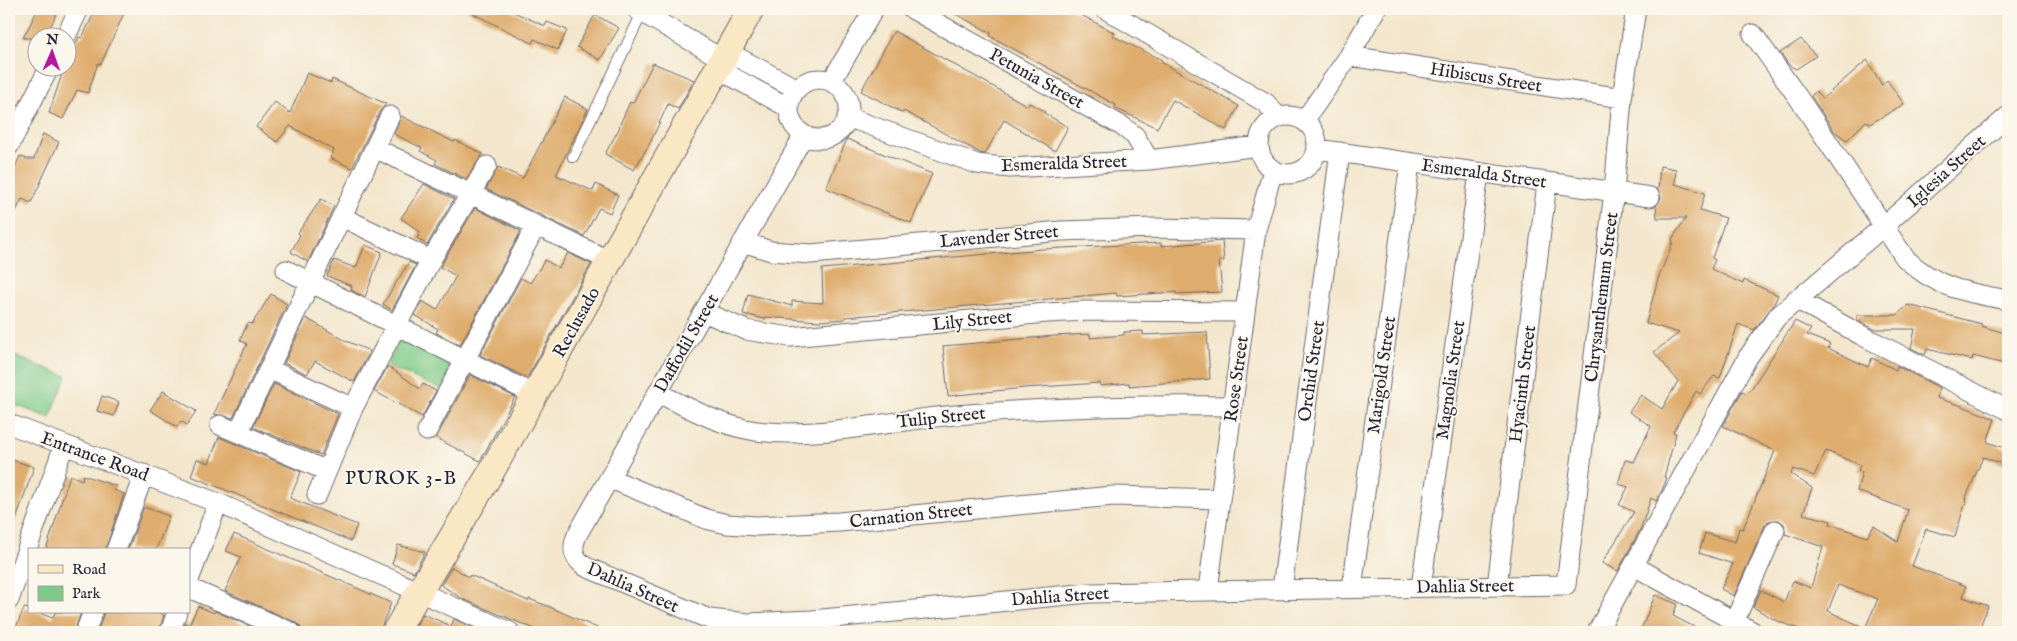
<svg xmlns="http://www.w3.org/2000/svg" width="2017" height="641" font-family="'IM FELL English',serif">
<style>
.green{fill:#7dca89;stroke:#507662}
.building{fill:#deac6c;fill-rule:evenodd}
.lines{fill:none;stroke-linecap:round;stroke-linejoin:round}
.lane-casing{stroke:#6b676e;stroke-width:12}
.street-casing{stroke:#6b676e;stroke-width:21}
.secondary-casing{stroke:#6b676e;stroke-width:28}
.lane{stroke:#fff;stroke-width:10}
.street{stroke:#fff;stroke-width:19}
.secondary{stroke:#fae7c3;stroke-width:26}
.labels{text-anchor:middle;stroke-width:4;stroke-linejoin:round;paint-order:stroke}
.street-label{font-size:18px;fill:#22223b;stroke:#fbf7ec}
.neighbourhood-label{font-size:19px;letter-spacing:1px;fill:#22223b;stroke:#fbf7ec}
</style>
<rect width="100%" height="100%" fill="#fbf7ec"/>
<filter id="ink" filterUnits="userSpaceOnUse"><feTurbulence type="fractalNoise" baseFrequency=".02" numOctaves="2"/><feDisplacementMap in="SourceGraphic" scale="10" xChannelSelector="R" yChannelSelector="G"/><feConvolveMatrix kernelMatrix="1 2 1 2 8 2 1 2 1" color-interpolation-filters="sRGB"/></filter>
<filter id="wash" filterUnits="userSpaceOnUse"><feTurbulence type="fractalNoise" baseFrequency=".0096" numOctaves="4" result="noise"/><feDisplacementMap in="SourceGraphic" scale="20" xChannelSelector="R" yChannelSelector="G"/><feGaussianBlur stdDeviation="1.12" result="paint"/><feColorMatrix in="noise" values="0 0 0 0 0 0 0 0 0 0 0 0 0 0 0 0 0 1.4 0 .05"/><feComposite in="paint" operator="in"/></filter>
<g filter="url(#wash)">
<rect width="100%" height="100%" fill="#f3e6cc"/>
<!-- green -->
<path class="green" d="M403,334L457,359L443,390L387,366Z
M9,354L67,376L50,418L9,403Z"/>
<g id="blocks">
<!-- building -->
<path class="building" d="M38,9H59L45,38H23Z
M96,9H126L101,64L98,63L88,93L77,90L63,119L49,113L64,68H68V60L79,37L82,38Z
M464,9H507L545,26L547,22L567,30L558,50L534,39L532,43Z
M946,9H1070L1115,33L1113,36L1162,60L1161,62L1239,106L1226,130L1173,100L1157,128L1115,108L1116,105L990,36L991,33Z
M595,15L619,28L600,60L577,47Z
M894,31L1028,106L1029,103L1045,111L1044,113L1068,127L1055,151L1004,120L985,154L980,153L904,111L903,113L861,91Z
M1801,39L1816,56L1796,69L1790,66L1780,53Z
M1867,60L1882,85L1887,80L1904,104L1870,124L1866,121L1847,140L1835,132L1811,96L1816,91L1823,98Z
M653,63L694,80L678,109L668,104L651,141L634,170L605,154L620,127L619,126L630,102L633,103Z
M307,73L331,83L332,79L386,104L380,111L352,168L330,158L334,150L290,126L277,142L256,127L275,102L290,113Z
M565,97L588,109L556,175L593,191L596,184L618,195L610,213L599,208L584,236L486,189L498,167L523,178Z
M401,116L454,142L455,140L483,154L466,179L435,164L437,160L420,151L422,148L394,134Z
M43,134L59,142L31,203L22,199L9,225V181L20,156L27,159H34Z
M847,139L932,174L911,223L826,188Z
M1660,166L1676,169L1675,184L1705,193L1700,210L1726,218L1712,258L1715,260L1711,269L1743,284L1744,280L1778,295L1773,306L1754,330L1738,324L1720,378L1714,376L1700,394L1696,391L1673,432L1676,434L1664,477L1667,478L1662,490L1656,501L1651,498L1641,528L1618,571L1602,563L1634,512L1619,505L1628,487L1618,484L1625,460L1634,462L1651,426L1629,412L1641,395L1662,409L1678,381L1654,352L1679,333L1646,323L1658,279L1673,242L1672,239L1686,218H1657L1656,206L1661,198L1658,190Z
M424,184L454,199L427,245L417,238L420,232L401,218Z
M321,199L334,206L308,262L291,252L300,235L298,233Z
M475,208L521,231L460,345L436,333L438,329L415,315L422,301L437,310L456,276L440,267Z
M1222,241L1224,261H1219L1222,292L1176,294V292L1117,296L1116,293L845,317V319L819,321L766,317L765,319L743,314L748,294L792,306V301L823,303L822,269L1043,249L1161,243V246Z
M365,245L382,252L365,297L351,290L352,286L327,276L334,260L356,268Z
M568,253L591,264L527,378L480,355L521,278L530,283L545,260L559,268Z
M409,262L416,265L392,310L383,304Z
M271,294L287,304L233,418L214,414L247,344L240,340L248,323L252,324Z
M1908,305L1982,324L1981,326L2008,334V365L1973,356L1972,360L1927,349L1925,355L1911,348L1915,329H1874L1857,320V315H1897Z
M306,318L346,341L370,351L354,382L315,361L307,374L284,363Z
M1795,321L1811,329L1807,335L1830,344L1828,348L1868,367L1872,358L1896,370L1897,366L1940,388L1937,398L1962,406L1995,419L1987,442L2008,449V466L1983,457L1965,500L1966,501L1955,537L1926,529L1912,566L1966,586L1963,597L1988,606L1978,632H1807L1777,621L1753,607L1761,590L1784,602L1793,581L1811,588L1823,547L1785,534L1784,524L1779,520L1769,521L1765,525L1734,596L1721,589L1733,564L1699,553L1705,533L1735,542L1739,528L1743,529L1775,451L1723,426L1742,391L1746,393L1751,389ZM1826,451L1860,465L1858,471L1862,472L1857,491L1908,510L1898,542L1874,526L1867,537L1830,524L1831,521L1803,514L1812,488L1791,474L1793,469L1814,476ZM1838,585L1878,599L1865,628L1828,611Z
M1143,331V335L1207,332L1210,379L1129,386V383L1100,386V383L1024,388L948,396L943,346L1054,336L1090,334V338L1124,335V332Z
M388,366L420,389L423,384L436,391L422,417L374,391Z
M470,375L515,397L480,461L436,438Z
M274,384L338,414L321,455L253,427Z
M163,391L196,411L187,425L181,421L177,427L150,410Z
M102,396L119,402L114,416L97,411Z
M219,437L301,472L290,498L357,525L351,541L191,476L197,459L209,463Z
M9,459L34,467L11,534H9Z
M70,475L82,480L83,475L116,486L114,490L124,494L105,550H46Z
M144,507L169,516L156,550H128Z
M234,534L391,603L379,632H302L300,626L295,622L225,591L241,557L226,551Z
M398,545L425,552L414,572L392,564Z
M452,567L469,577L470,575L528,601L529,599L550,607L606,632H542L484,608L463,599L441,585Z
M1655,595L1677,604L1673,616L1704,632H1640Z
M198,606L214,613L215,611L263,632H182L185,623L189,625Z
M24,608L29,609V612H36L53,618L55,612H81L74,632H14Z
M104,612H158L164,615L159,632H97Z
M423,614L451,626L454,619L475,629L473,632H412Z"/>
</g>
</g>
<g filter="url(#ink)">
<use href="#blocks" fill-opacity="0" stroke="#6b676e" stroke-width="1"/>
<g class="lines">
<!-- lane casing -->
<g class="lane-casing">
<path id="lane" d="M573,157L642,13"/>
</g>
<!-- street casing -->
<g class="street-casing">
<path id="street" d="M636,9L722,59L729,75L789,108
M912,9L1122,126L1135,136L1149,160
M1105,9L1266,103L1278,117
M1753,34L1802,103L1905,258C1936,288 1967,293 2008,300
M65,38L79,9
M1349,56L1622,98
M722,59L737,57L797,89
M789 109a30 30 0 1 1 60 0a30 30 0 1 1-60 0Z
M831,82L874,9
M1259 145a29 29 0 1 1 58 0a29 29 0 1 1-58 0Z
M847,117L977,164L1010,168L1149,160L1259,146
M1304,121L1349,56L1376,9
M804,135L577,535C571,549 573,558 586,567L709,619L748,623L812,620L1089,593L1566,585L1614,192L1622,98L1636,9
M9,146L49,68
M375,148L610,261
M1317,149L1650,197
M342,217L431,260
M743,242L771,251L811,254L1061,231L1154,228L1256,230
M286,270L535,395
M1796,299L1861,335L2008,410
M704,312L746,330L790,337L1047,313L1086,311L1245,312
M269,369L353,408
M658,393C689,408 721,426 756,431C819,439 893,420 956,415C1049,407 1140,405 1233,406
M9,424L218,503L510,632
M220,425L327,471
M427,431L536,226
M238,433L390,116
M609,478L706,519L727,524L757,526L839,522L1113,496L1220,499
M317,495L353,408L431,260L487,166
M116,550L144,474
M1634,566L1752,631
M189,580L218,503
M1497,586L1547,183
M1421,587L1479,173
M189,588L291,632
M1352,588L1410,163
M1282,589L1340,152
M1208,590L1256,230L1273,170
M9,600L64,445
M1735,620L1775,530
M85,632L93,612
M170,632L177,612
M1597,632L1748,357L1777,317L1884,226L2008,116"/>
</g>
<!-- secondary casing -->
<g class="secondary-casing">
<path id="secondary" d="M395,632L490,474L751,9"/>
</g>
<!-- lane -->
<use href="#lane" class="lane"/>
<!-- street -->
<use href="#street" class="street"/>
<!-- secondary -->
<use href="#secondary" class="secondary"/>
</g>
</g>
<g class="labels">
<!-- street labels -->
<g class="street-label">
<text transform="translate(1486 77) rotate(9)" y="6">Hibiscus Street</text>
<text transform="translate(1037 78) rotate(29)" y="6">Petunia Street</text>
<text transform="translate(1064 163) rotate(-2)" y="6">Esmeralda Street</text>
<text transform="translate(1946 171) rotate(-42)" y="6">Iglesia Street</text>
<text transform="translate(1484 173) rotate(8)" y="6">Esmeralda Street</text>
<text transform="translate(999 236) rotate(-5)" y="6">Lavender Street</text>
<text transform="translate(1601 297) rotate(-83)" y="6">Chrysanthemum Street</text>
<text transform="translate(972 320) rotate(-6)" y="6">Lily Street</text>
<text transform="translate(576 322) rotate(-61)" y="6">Reclusado</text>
<text transform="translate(686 343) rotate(-60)" y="6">Daffodil Street</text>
<text transform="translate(1311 371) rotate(-82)" y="6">Orchid Street</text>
<text transform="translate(1381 375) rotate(-82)" y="6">Marigold Street</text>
<text transform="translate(1236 379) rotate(-82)" y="6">Rose Street</text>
<text transform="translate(1450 380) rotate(-82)" y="6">Magnolia Street</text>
<text transform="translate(1522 384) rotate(-83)" y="6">Hyacinth Street</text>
<text transform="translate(941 417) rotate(-6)" y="6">Tulip Street</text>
<text transform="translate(95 456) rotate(20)" y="6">Entrance Road</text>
<text transform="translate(911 515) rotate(-6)" y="6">Carnation Street</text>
<text transform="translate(1465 586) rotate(-1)" y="6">Dahlia Street</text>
<text transform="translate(633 587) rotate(24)" y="6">Dahlia Street</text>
<text transform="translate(1060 596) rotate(-4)" y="6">Dahlia Street</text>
</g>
<!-- neighbourhood labels -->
<g class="neighbourhood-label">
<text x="401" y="484">PUROK 3-B</text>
</g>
</g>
<!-- margin -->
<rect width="2017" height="641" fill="none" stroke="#fbf7ec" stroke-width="30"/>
<!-- legend -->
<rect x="28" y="548" width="162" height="65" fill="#fbf7ec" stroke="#a4a2a5"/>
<rect x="38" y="565" width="25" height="8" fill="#fae7c3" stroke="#a4a2a5"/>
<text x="72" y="574" font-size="15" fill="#22223b">Road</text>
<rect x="38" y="586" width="25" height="15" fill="#7dca89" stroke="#a4a2a5"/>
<text x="72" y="598" font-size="15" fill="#22223b">Park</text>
<!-- north arrow -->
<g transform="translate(52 52) rotate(2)"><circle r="24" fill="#fbf7ec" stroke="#a4a2a5"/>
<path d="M0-4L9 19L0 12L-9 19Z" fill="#b5179e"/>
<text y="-8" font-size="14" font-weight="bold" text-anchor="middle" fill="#22223b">N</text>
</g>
</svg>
